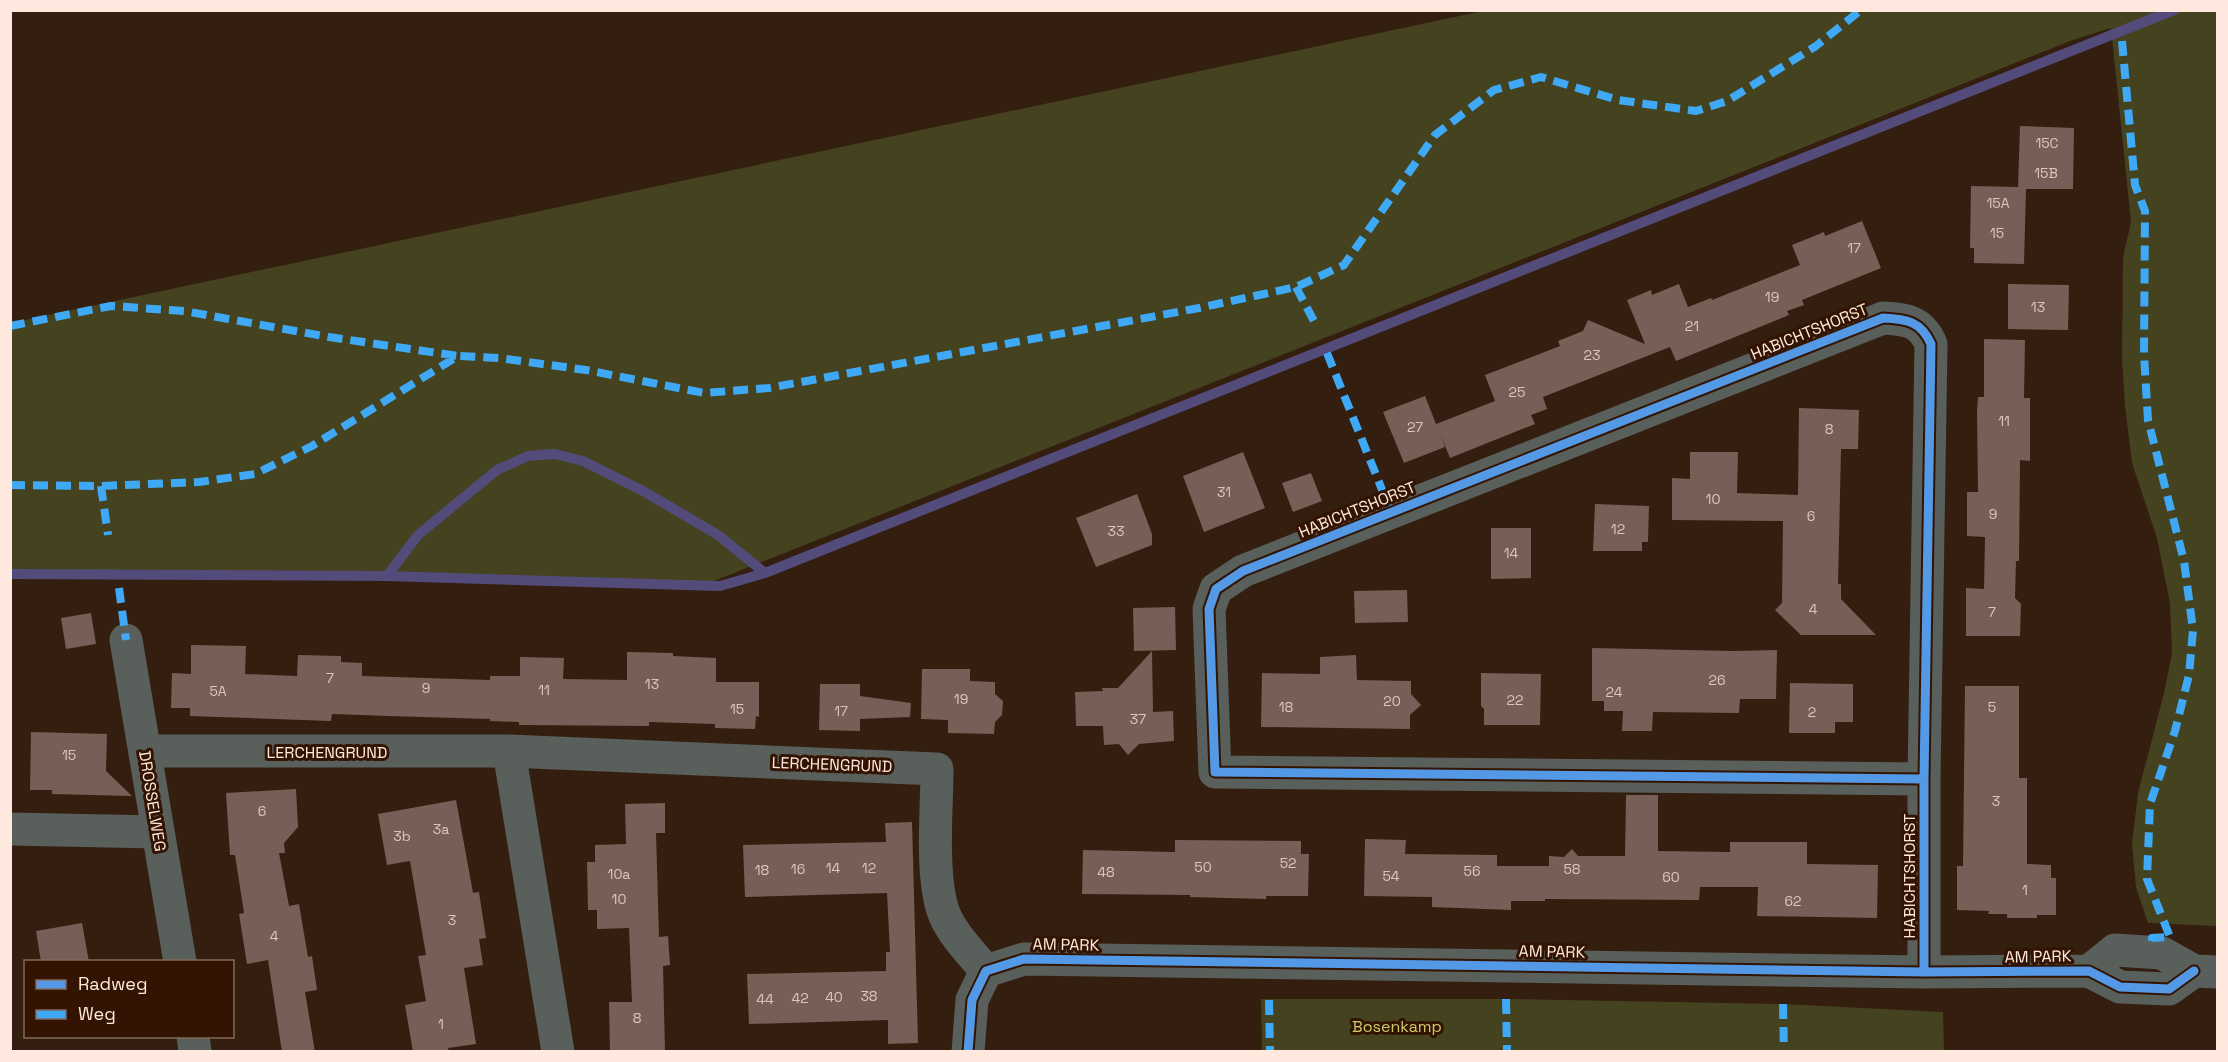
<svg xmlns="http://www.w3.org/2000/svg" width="2228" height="1062" font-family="'Space Grotesk',sans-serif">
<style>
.green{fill:#45421f}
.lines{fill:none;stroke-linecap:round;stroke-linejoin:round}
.stream{stroke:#534b79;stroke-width:10}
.building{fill:#765f56}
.minor{stroke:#595f5a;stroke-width:33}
.quiet{stroke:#3fa9f5;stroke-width:8;stroke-dasharray:15 8;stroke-linecap:butt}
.cycleway-casing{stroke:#331402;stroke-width:13}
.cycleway{stroke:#5399e6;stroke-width:9}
.labels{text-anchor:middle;stroke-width:6;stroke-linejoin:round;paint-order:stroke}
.number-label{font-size:14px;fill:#ddc6bb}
.street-label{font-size:16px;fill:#ffe8dd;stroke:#331402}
.park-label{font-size:16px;fill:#cbcb6e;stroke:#331402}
</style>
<rect width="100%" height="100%" fill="#341e0f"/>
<!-- green -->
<path class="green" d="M1483,11H2217V926L2148,923L2136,887L2132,844L2138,793L2164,693L2172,653L2170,603L2157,538L2132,463L2125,406L2122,358L2123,258L2131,222L2111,28L2073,40L699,587L97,574L11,575V323Z
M1261,999H1506L1783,1004L1943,1012L1944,1051H1262Z"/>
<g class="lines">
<!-- stream -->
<path class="stream" d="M10,574L387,576L720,586L765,573L2174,10
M387,576L418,535L497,470L528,456L555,454L583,461L643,491L718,535L765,573"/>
</g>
<!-- building -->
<path class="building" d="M2020,126L2074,128L2073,189H2026L2024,264L1974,263V248H1970L1971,186L2018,187Z
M1862,221L1881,268L1802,300L1804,305L1787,311L1789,315L1676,361L1670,347L1543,397L1547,409L1531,415L1535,424L1450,458L1440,433L1445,447L1404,463L1383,412L1425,396L1436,424L1495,401L1485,375L1560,346L1558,341L1583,331L1588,320L1645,344L1627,300L1651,290L1652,295L1679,284L1688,307L1711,298L1712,300L1800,265L1792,245L1824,232L1825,236Z
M2008,284L2069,285L2068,330L2008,329Z
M1984,339L2025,340L2024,398H2030V461L2020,460L2019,561H2016L2015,598L2021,604L2020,636H1966V588L1984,589L1985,537L1967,536V492H1978L1977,411L1978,397H1984Z
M1799,408L1859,410L1858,449H1841L1838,584H1841V599L1876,635H1801L1775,610L1782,603L1783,521L1672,520V478L1690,479V452H1738L1737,493L1798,495Z
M1243,452L1265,508L1204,532L1183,476Z
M1311,473L1322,501L1293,512L1282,483Z
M1137,494L1152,534V545L1096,567L1076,518Z
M1595,504L1649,506L1648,542H1642V551H1593Z
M1491,528H1531V578L1491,579Z
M1407,590L1408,622L1355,623L1354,591Z
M1175,607L1176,650L1134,651L1133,608Z
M91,613L96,644L66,649L61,618Z
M191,645L246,646L245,674L297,676L298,655L341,656V662L362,663V676L490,680V676H520V657L564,658L563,679L627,680V652L673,653V656L716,658V682H759V717L756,716L755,729L715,728V724L649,722V726L519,725V722L490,721V719L389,716L332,714L331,721L190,716V708H171L172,673L191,674Z
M1592,648L1734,651L1777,650L1776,699H1740L1739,713L1653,712L1652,731H1622L1623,711H1604V701H1592Z
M1152,651L1153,712L1173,711L1174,741L1139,744L1128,755L1119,744L1104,745L1103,726H1076L1075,692L1103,691L1102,688H1118Z
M1356,655L1357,680L1411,681V694L1421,705L1410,715V729L1261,727L1262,673L1320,674V657Z
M922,669H970V681L995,682V694L1003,701L1002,715L995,722L994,734L948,733V720L921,719Z
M1481,673L1541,674L1540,725H1484V709L1481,706Z
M1790,683L1853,684V722H1835V733H1789Z
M820,684H860V696L911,703L910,717L860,719V731L819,730Z
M1965,686H2019V778H2027V864L2051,865V878H2056V915H2037V918H2007V914H1988L1989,911L1957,910V866H1963Z
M31,732L107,734L106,771L132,796L52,794V790H30Z
M296,789L298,827L284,843L285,853H279L289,906L299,904L308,957L312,956L317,990L305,992L315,1052H282L268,960L247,964L239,914L244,913L235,855H230L226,793Z
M1626,795H1658V851L1730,852V842H1807V864L1878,865L1877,918L1757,916L1758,887H1700L1699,900L1545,899V901H1511V910L1432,907V897L1364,896L1365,839L1406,840L1405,854L1497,855V866H1549V856L1564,857L1572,849L1578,856H1625Z
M456,800L473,893L479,892L486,938L479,939L483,965L464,968L476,1044L448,1048L449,1052H413L405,1005L426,1001L418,956L426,955L410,861L387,865L378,814Z
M665,803V833H656L659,937L668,936L670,965L663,966L665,1052H610L609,1002H632L629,928L597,929V910H588L587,862H595V845L626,844L625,804Z
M912,822L918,1043L888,1044V1020L749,1024L747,974L886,971V952H890L887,893L745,897L743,845L886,842L885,823Z
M1175,840L1301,841V854H1309L1308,896H1266V899L1190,897V895L1082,894L1083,850L1175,852Z
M82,923L89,962H41L36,931Z"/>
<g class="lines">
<!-- minor -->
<path class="minor" d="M126,640L180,962
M146,751H509L937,769C937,809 930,880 945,916C954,936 972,954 986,971
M509,751L558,1052
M1924,779L1215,772L1209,609L1216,589L1243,571L1883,318C1906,319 1921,321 1931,344L1924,779V972
M10,829L157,832
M2089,971L2115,950L2162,953L2194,971L2218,972
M193,1036L195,1052
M968,1052L972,1000L986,971L1024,959L1924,972L2089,971L2120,987L2169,989L2194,971"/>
<!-- quiet -->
<path class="quiet" d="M2122,41L2135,185L2145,211L2144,355L2148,420L2184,561L2193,630L2189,675L2175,731L2150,804L2147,879L2170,937L2152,938L2153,945
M1296,287L1314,321
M10,326L111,306L184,311L329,337L458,356
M1327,353L1391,512
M10,485L101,486L199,482L255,474L312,446L458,356L499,358L586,370L704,393L769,388L1199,308L1296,287L1344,265L1435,135L1494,90L1541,77L1618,100L1696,111L1727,101L1816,46L1861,10
M101,486L108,535
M119,588L126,640
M1506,999L1507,1052
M1269,1000L1270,1052
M1783,1004L1784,1052"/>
<!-- cycleway casing -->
<g class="cycleway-casing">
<path id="cycleway" d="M1924,779L1215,772L1209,609L1216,589L1243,571L1883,318C1906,319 1921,321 1931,344L1924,779V972
M968,1052L972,1000L986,971L1024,959L1924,972L2089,971L2120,987L2169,989L2194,971"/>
</g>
<!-- cycleway -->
<use href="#cycleway" class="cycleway"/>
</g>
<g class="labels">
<!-- number labels -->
<g class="number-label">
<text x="2047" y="148">15C</text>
<text x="2046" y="178">15B</text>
<text x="1998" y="208">15A</text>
<text x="1997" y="238">15</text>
<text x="1854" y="253">17</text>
<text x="1772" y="302">19</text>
<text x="2038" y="312">13</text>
<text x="1692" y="331">21</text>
<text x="1592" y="360">23</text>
<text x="1517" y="397">25</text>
<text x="2004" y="426">11</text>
<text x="1415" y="432">27</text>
<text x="1829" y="434">8</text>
<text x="1224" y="497">31</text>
<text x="1713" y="504">10</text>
<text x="1993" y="519">9</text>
<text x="1811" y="521">6</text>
<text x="1618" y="534">12</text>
<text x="1116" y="536">33</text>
<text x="1511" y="558">14</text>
<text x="1813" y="614">4</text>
<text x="1992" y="617">7</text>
<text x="330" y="683">7</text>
<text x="1717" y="685">26</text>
<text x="652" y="689">13</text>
<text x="426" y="693">9</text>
<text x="544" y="695">11</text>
<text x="218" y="696">5A</text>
<text x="1614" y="697">24</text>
<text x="961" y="704">19</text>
<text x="1515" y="705">22</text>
<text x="1392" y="706">20</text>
<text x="1286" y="712">18</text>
<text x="1992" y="712">5</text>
<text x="737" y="714">15</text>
<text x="841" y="716">17</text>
<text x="1812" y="717">2</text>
<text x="1138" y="724">37</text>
<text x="69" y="760">15</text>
<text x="1996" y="806">3</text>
<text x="262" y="816">6</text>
<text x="441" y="834">3a</text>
<text x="402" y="841">3b</text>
<text x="1288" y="868">52</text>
<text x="1203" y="872">50</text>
<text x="833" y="873">14</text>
<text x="869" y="873">12</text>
<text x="798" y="874">16</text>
<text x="1572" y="874">58</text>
<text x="762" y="875">18</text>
<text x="1472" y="876">56</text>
<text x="1106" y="877">48</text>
<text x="619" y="879">10a</text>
<text x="1391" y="881">54</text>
<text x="1671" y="882">60</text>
<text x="2025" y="895">1</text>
<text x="619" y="904">10</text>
<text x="1793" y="906">62</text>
<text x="452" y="925">3</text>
<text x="274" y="941">4</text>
<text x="869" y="1001">38</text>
<text x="834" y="1002">40</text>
<text x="800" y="1003">42</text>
<text x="765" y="1004">44</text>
<text x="637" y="1023">8</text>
<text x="441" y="1029">1</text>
</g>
<!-- street labels -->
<g class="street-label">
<text transform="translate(1809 331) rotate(-22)" y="6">HABICHTSHORST</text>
<text transform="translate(1357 509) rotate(-22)" y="6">HABICHTSHORST</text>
<text x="327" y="758">LERCHENGRUND</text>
<text transform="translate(832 764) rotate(2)" y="6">LERCHENGRUND</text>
<text transform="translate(153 801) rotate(81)" y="6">DROSSELWEG</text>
<text transform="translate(1909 876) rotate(-90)" y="6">HABICHTSHORST</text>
<text transform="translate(1066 944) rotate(1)" y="6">AM PARK</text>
<text transform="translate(1552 951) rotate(1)" y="6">AM PARK</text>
<text transform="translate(2038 956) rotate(-1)" y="6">AM PARK</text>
</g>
<!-- park labels -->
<g class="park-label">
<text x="1397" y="1032">Bosenkamp</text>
</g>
</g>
<!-- border -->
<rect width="2228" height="1062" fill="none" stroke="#ffe8dd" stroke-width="24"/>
<!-- legend -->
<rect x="24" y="960" width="210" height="78" fill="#331402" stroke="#85695a" stroke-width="1.5"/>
<rect x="36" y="980" width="30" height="9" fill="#5399e6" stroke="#85695a" stroke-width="1.5"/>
<text x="78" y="990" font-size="18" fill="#ffe8dd">Radweg</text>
<rect x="36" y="1010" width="30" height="9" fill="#3fa9f5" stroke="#85695a" stroke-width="1.5"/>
<text x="78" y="1020" font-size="18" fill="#ffe8dd">Weg</text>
</svg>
